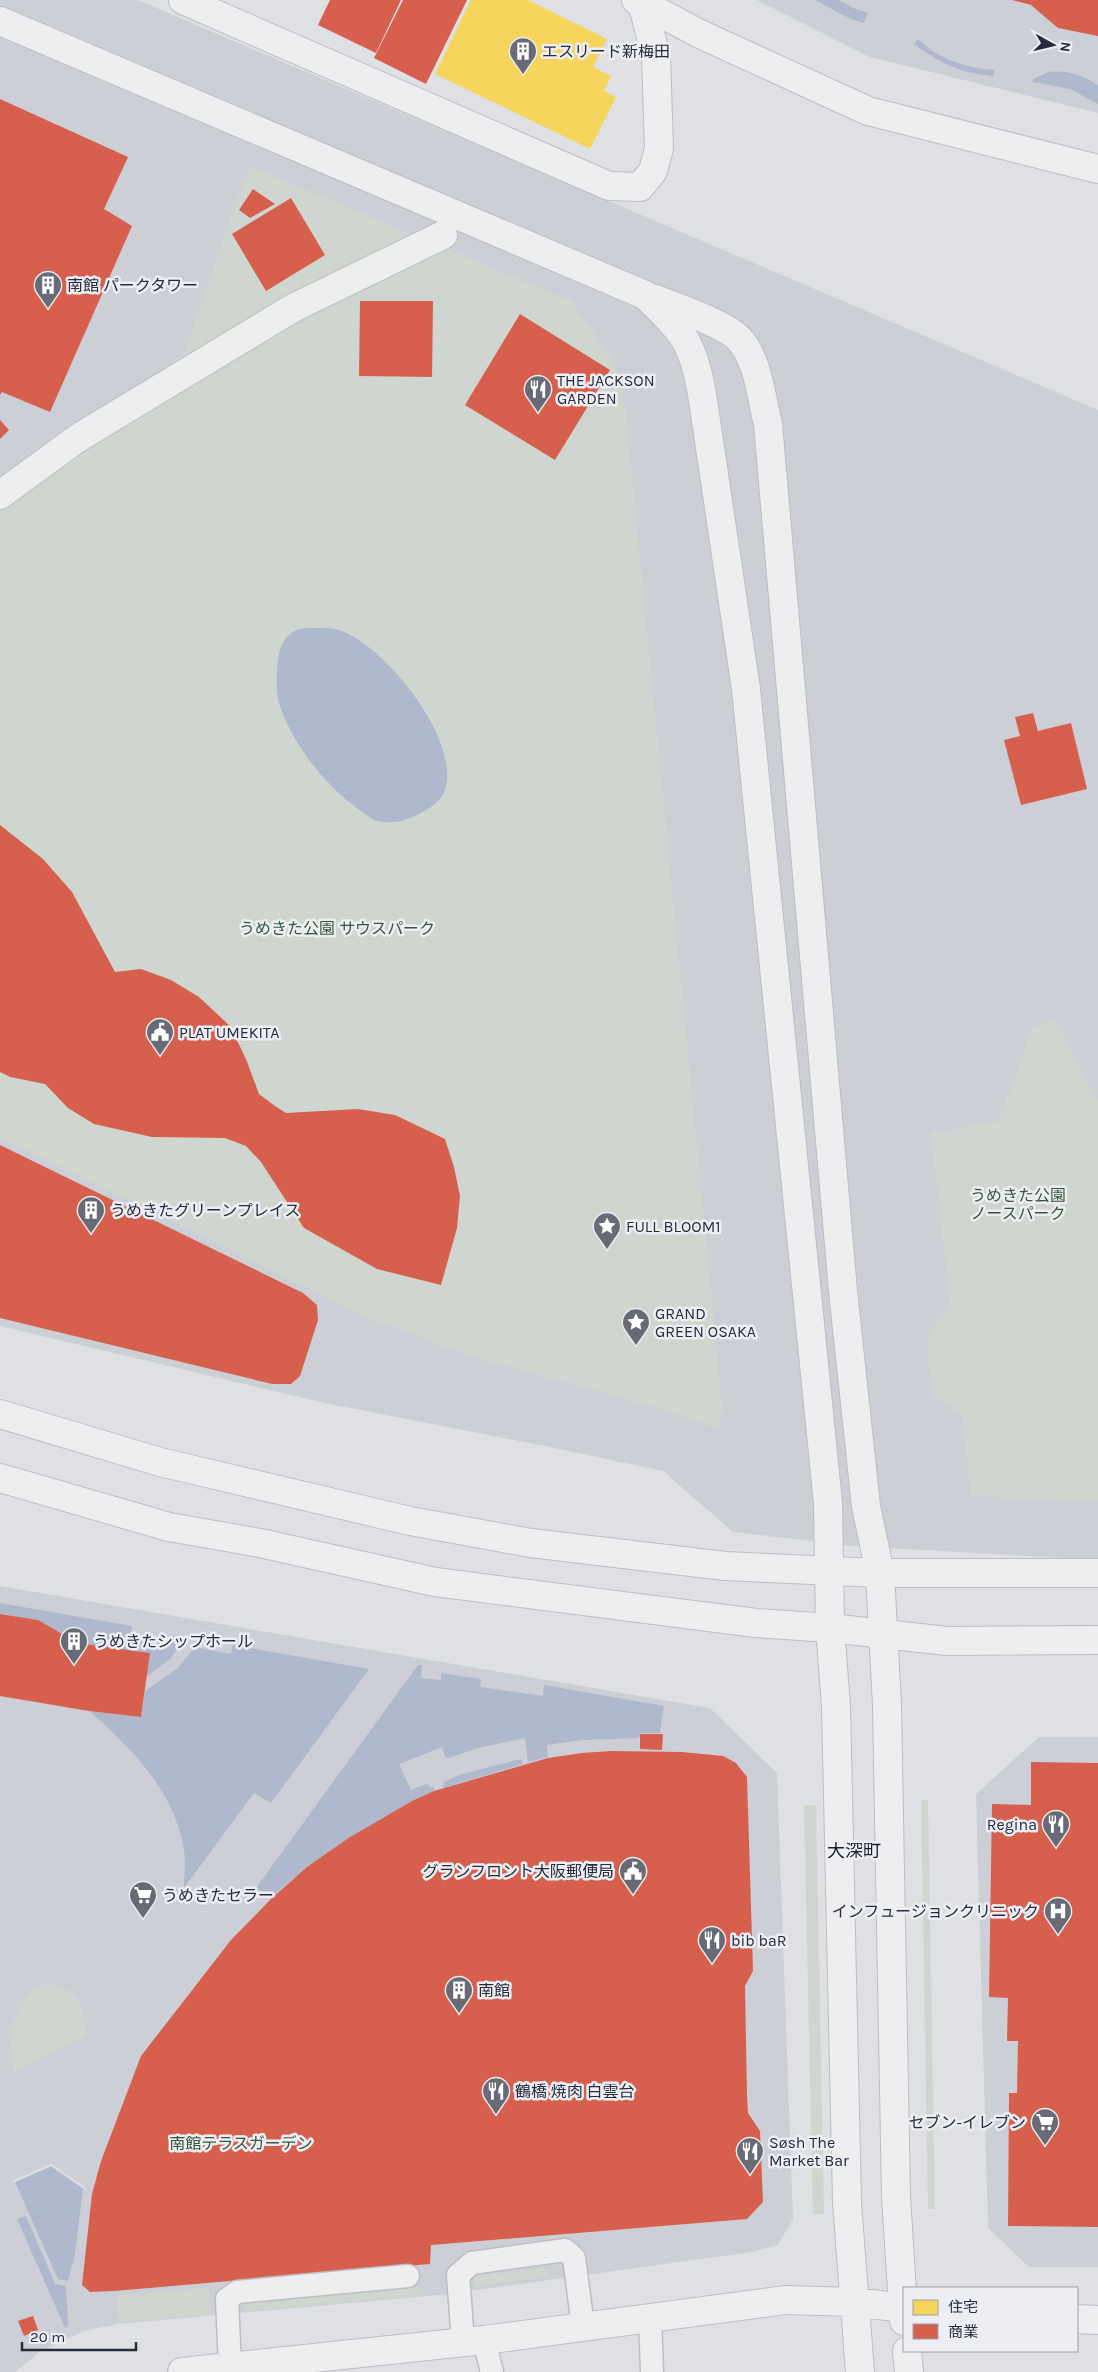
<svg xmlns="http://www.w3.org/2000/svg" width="1098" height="2372" font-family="Karla,'Noto Sans JP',sans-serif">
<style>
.built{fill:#cdcfd6}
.green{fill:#ced6cf}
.water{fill:#afb8cc}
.pier{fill:#dfe0e3}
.homes{fill:#f6d55c}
.shops{fill:#d6604d}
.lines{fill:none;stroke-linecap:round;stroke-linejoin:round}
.service-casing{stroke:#bdbec1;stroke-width:25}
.pedestrian-casing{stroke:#bdbec1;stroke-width:30}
.minor-casing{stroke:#bdbec1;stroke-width:30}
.tertiary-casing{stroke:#bdbec1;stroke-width:30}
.service{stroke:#eeeef0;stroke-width:22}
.pedestrian{stroke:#eeeef0;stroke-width:28}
.minor{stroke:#eeeef0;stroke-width:28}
.tertiary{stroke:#eeeef0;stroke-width:28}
.labels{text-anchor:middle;stroke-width:5;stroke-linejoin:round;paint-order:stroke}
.poi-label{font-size:16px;fill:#282c3a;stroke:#eceef3;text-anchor:start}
.park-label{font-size:16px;fill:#375537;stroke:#eceef3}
.neighbourhood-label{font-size:18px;fill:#1a1d2b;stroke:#eceef3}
</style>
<rect width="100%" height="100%" fill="#dfe0e3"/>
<!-- built -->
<path class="built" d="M0,0H138L1098,410V1560L855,1546L733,1532L663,1471L545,1446L325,1403L0,1326Z
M757,0H1098V113L870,57Z
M0,1586L710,1708L777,1773L793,2219L778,2245L752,2252L440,2295L117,2324L84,2331L41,2351L15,2372H0Z
M1039,1737H1098V2267H1029L988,2228L976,1794Z"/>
<!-- green -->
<path class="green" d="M249,166L571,301L611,357L624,393L722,1405L719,1429L651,1406L474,1357L367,1317L0,1137V481L184,354Z
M1056,1020L1098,1102V1502L971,1496L962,1413L933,1397L927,1347L929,1334L950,1304L931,1133L999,1121L1032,1027Z
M921,1800H928L935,2209H928Z
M804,1805H816L824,2214H813Z
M50,1983C81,1992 82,2005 87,2034L15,2072L10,2049L13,2026L20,2003L33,1988Z
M544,2268L548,2271V2277L474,2286V2280L478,2276Z
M419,2287L420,2296L247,2311L246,2302Z
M209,2288L211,2315L119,2322L117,2295Z"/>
<!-- water -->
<path class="water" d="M815,0H839L853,8L868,13L864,23C845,19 832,8 815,0Z
M918,39C938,59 966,68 994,70V76C963,74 939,63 914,44Z
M1049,72C1069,70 1081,75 1098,85V104L1070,89L1033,82V79Z
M316,628C323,628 332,628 339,630C385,645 461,740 445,790C440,805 420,814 407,819C399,823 386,823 377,821C372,820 366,814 361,811C328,788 297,750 282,712C275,694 276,678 278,660C279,648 285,634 297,630C302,628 310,628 316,628Z
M0,1603L132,1626L131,1635L182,1643L170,1659L146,1677L149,1653L78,1643L38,1620L0,1614Z
M233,1645L369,1669L271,1803L254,1793L184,1888C184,1875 186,1861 184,1849C174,1791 132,1748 89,1711L141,1717L145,1691L178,1668L195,1647L231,1654Z
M418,1665H422L421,1678L441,1680V1673L481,1679L480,1687L543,1696L544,1685L664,1706L660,1733H640L639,1738L582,1740L547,1745L548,1757L528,1762L525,1738L478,1748L446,1759L442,1747L399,1764L411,1790L428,1783L430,1788L434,1786V1791C374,1819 320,1855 270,1898L256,1888Z
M521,1759L523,1764L443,1788L444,1782L459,1775Z
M51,2166L83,2189L75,2254L68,2281L58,2279L15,2182Z
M26,2216L55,2284L66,2286L68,2327L65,2328L17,2219Z"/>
<!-- pier -->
<path class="pier" d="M51,2164L85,2187L86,2190L51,2166L13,2183L14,2180Z"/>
<!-- homes -->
<path class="homes" d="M471,0H528L607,39L593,67L611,76L604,91L616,97L590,149L435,74Z"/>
<!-- shops -->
<path class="shops" d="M330,0H401L376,53L318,25Z
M403,0H467L426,84L374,58Z
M1012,0H1098V36L1058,28L1031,5Z
M0,99L128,157L104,209L132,226L50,412L2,392L0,395Z
M253,189L275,204L250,218L239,210Z
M291,198L325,255L266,291L232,234Z
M360,301H433L432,377L359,376Z
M520,314L610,370L555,460L465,405Z
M0,420L9,430L0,439Z
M1033,713L1038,731L1071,723L1087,789L1021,805L1004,740L1020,736L1015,717Z
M0,825L43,859L72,892L115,972L141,969L171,980L199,997L230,1026L246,1059L259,1094L275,1106L286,1113L358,1109L395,1115L445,1139L454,1167L460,1196L457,1228L441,1285L377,1269L304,1228L261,1162L246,1146L225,1138L152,1137L94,1124L68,1108L45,1084L10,1077L0,1072Z
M0,1145L303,1293L317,1305L318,1320L300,1376L291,1384H272L0,1318Z
M0,1614L38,1620L78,1643L150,1653L141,1717L89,1711L0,1696Z
M640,1734H663L662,1750L640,1749Z
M611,1751L682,1752L723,1756L736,1763L747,1777L753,1971L745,1986L747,2095L748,2113L760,2131L763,2202L747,2219L431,2245L430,2264L114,2291L90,2292L82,2285L92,2194L101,2161L141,2056L231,1940L271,1899L307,1867L350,1837L412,1801L434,1791L548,1758L582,1753Z
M1031,1762L1098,1763V2227L1008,2226L1009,2093H1017L1018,2041H1007L1008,1998L989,1997L992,1804L1031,1805Z
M33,2316L38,2330L24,2336L18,2321Z"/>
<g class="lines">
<!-- service casing -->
<g class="service-casing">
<path id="service" d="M650,2318L652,2372
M484,2340L492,2372
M463,2342L458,2275L472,2263L565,2250L574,2258L583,2326
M230,2365L227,2299L237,2292L408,2276"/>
</g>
<!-- pedestrian casing -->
<g class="pedestrian-casing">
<path id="pedestrian" d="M0,495L78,438L293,308L443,235"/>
</g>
<!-- minor casing -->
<g class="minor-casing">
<path id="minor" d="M183,0L609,186L640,187L653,171L659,148L656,56L642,3
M645,295C682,331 693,341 702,394L746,689L828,1503L830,1628L947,1641L1098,1640
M656,299C677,308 727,324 740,340C759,362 761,397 768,424L843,1291L866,1506L880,1573H1098"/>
</g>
<!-- tertiary casing -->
<g class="tertiary-casing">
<path id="tertiary" d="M636,0L700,34L868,111L1098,169
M0,21L645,295
M0,1414L160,1462L410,1521L531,1543L725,1566L880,1573L887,1706L896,2198L904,2321
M0,1478L169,1527L260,1543L435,1582L756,1623L830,1628L836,1706L847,2203L860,2372
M1077,2319L1098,2320
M907,2351L909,2372
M182,2372L484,2340L785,2300L855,2302L904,2308"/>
</g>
<!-- service -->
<use href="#service" class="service"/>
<!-- pedestrian -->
<use href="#pedestrian" class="pedestrian"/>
<!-- minor -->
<use href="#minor" class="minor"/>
<!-- tertiary -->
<use href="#tertiary" class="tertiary"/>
</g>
<!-- icons -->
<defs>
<g id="building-pin" transform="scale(1.4375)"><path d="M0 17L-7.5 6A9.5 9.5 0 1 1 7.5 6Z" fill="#686b75" stroke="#eceef3"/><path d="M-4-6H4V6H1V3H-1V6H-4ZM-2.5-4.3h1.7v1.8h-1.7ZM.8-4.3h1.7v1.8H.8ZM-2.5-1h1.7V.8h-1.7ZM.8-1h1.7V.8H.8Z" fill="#fff"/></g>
<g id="restaurant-pin" transform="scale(1.4375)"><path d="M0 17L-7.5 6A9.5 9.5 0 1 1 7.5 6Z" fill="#686b75" stroke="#eceef3"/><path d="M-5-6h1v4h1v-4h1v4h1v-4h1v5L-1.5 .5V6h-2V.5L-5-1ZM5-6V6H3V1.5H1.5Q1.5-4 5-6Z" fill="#fff"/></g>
<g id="civic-pin" transform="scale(1.4375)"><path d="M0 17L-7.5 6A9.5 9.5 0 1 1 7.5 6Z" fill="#686b75" stroke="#eceef3"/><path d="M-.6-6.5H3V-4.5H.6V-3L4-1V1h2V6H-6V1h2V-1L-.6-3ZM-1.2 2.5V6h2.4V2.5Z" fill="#fff"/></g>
<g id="sight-pin" transform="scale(1.4375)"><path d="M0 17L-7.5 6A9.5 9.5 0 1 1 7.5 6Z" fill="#686b75" stroke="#eceef3"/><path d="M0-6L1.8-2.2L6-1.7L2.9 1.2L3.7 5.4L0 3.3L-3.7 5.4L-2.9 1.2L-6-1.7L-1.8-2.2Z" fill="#fff"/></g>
<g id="supermarket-pin" transform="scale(1.4375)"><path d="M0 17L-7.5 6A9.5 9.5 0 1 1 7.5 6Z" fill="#686b75" stroke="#eceef3"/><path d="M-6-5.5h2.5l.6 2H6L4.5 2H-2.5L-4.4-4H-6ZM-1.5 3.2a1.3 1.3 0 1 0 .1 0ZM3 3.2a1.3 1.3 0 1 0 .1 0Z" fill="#fff"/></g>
<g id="hospital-pin" transform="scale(1.4375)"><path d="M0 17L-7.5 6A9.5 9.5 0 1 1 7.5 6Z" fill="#686b75" stroke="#eceef3"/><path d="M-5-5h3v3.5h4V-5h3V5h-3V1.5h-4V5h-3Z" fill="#fff"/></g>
</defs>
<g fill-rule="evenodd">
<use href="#building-pin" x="523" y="51"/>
<use href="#building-pin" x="48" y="285"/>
<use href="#restaurant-pin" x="538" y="389"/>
<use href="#civic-pin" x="160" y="1032"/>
<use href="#building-pin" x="91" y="1210"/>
<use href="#sight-pin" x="607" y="1226"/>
<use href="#sight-pin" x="636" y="1322"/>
<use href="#building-pin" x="74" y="1641"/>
<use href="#restaurant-pin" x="1056" y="1824"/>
<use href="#civic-pin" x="633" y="1871"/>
<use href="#supermarket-pin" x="143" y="1895"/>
<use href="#hospital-pin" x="1058" y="1911"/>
<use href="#restaurant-pin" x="712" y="1940"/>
<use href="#building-pin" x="459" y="1990"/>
<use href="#restaurant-pin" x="496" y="2091"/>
<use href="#supermarket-pin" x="1045" y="2122"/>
<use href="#restaurant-pin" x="750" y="2151"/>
</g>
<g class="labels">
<!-- poi labels -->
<g class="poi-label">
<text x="542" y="57">エスリード新梅田</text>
<text x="67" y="291">南館 パークタワー</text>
<text x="557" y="386">THE JACKSON<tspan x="557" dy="18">GARDEN</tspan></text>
<text x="179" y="1038">PLAT UMEKITA</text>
<text x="110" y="1216">うめきたグリーンプレイス</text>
<text x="626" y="1232">FULL BLOOM1</text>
<text x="655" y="1319">GRAND<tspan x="655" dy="18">GREEN OSAKA</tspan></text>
<text x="93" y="1647">うめきたシップホール</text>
<text x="1037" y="1830" text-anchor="end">Regina</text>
<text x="614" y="1877" text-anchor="end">グランフロント大阪郵便局</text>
<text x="162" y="1901">うめきたセラー</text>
<text x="1039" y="1917" text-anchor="end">インフュージョンクリニック</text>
<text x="731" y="1946">bib baR</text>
<text x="478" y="1996">南館</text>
<text x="515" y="2097">鶴橋 焼肉 白雲台</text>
<text x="1026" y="2128" text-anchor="end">セブン-イレブン</text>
<text x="769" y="2148">Søsh The<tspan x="769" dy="18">Market Bar</tspan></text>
</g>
<!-- park labels -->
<g class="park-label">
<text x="337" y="934">うめきた公園 サウスパーク</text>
<text x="1018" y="1201">うめきた公園<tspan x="1018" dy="18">ノースパーク</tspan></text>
<text x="241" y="2149">南館テラスガーデン</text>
</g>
<!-- neighbourhood labels -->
<g class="neighbourhood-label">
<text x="854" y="1857">大深町</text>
</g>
</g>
<!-- legend -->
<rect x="903" y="2287" width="175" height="65" fill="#eceef3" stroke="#9ea0a9"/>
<rect x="913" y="2300" width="25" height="15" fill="#f6d55c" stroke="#9ea0a9"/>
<text x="948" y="2312" font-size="15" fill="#282c3a">住宅</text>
<rect x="913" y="2324" width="25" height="15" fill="#d6604d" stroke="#9ea0a9"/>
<text x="948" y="2337" font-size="15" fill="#282c3a">商業</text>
<!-- north arrow -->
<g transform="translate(1053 45) rotate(98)" stroke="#eceef3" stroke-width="4" paint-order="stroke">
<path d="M0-4L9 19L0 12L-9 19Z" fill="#282c3a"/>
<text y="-8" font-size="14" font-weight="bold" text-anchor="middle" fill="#282c3a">N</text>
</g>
<!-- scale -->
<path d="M22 2342v8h114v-8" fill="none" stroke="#282c3a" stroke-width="2.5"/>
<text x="30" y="2342" font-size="15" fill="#282c3a" stroke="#eceef3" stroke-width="4" paint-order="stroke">20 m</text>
</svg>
